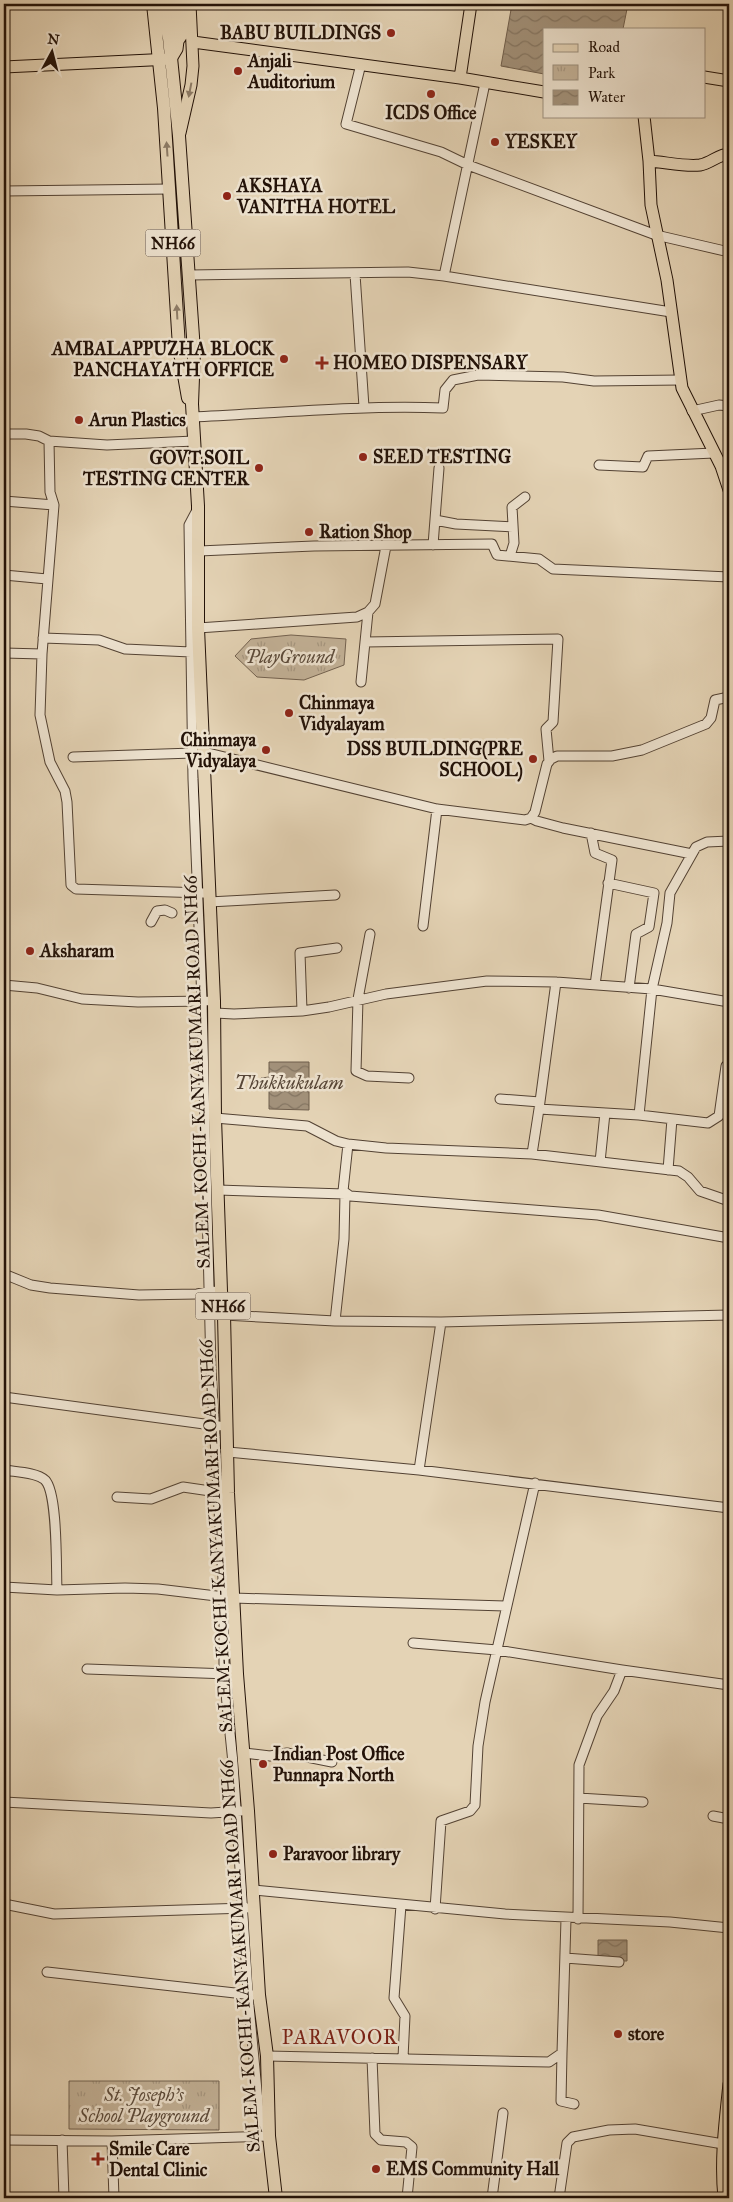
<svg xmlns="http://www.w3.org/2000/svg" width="733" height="2202" font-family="'IM FELL Great Primer',serif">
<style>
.park{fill:url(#park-tufts);stroke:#736250}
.water{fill:url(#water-waves);stroke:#6f5e4c}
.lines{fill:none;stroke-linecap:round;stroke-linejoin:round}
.minor-casing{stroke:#534233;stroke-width:11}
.major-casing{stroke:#231208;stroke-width:13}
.highway-casing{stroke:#231208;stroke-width:14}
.minor{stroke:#ede2cf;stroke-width:9}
.major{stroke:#e4d3b5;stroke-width:11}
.highway{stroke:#e4d3b5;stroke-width:12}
.oneway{fill:#8d7c67}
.poi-dot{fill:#8f2418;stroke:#ede2cf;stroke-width:2}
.labels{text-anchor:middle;stroke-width:5;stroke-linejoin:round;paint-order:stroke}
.shield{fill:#ede2cf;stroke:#605044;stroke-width:1}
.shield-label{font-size:16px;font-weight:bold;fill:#231208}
.poi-label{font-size:18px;font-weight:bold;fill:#231208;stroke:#ede2cf;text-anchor:start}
.park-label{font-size:18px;font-style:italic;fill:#5b4a3a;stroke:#ede2cf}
.street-label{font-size:18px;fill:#231208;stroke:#ede2cf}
.water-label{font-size:19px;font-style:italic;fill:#564536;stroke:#ede2cf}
.quarter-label{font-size:20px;letter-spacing:1px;fill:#7a1f14;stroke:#ede2cf}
</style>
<defs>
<pattern id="park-tufts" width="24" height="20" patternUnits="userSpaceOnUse" patternTransform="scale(1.25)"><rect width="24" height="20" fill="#c3b298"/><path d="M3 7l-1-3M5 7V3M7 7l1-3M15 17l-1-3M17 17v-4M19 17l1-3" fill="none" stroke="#a79882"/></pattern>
<pattern id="water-waves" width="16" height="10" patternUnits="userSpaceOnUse" patternTransform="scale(1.25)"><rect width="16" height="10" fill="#a2917a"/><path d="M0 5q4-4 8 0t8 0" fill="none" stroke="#847562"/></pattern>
</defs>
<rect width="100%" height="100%" fill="#e4d3b5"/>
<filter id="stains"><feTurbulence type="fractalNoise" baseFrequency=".004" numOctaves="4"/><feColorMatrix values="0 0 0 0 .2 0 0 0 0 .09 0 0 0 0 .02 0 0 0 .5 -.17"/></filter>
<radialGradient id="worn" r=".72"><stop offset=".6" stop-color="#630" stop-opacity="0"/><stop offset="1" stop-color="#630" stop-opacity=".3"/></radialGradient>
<!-- park -->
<path class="park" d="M291,635L346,639L344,665L304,680L257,677L235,656L251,639Z
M69,2081H219V2130L69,2129Z"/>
<!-- water -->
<path class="water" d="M512,4H628L623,29H544V74L501,66Z
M269,1062H309V1110L269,1109V1090H261V1078L269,1077Z
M598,1940H627V1961H598Z"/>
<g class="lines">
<!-- minor casing -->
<g class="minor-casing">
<path id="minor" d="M4,11V4
M361,64L346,124L441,152L468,165L656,235L729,252
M4,191L170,189
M355,274L364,407
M190,275L408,272L444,276L671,312
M444,276L485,83
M692,411L719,405L729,406
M192,417C276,413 359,405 443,408L445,390L453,380L478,375L563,377L594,381L681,380
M4,434H26L39,436L49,441L107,445L194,441
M49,441L50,492L54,505L42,654L40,715L50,762L65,791L67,802L71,885L76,889L204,893
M599,465L643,467L648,456L714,453
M4,501L54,505
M435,520L456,524L513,527
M433,545L439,468
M199,551L314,546L492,544L497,555L539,559L553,569L729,577
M510,556L514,543L512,507L525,497
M4,575L47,579
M198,628L357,617L368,612L375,604L386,546
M43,638L99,640L125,649L191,652
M365,642L558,639L553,722L546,729L549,761
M4,653L42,654
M361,682L368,612
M204,752L437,809L525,820L531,818L535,812L547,764L551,759L557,756H612L642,750L706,724L711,718L715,700L729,697
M73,757L193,753
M531,818L537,821L563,828L692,854
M591,833L595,853L612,860L595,985
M608,883L654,893L649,927L636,934L629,988
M209,902L335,895
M151,922L157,911L165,910L172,913
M423,926L437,809
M370,934L358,999L356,1071L367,1076L409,1078
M4,985L37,988L82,999L138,1002L206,1001
M302,1011L300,953L337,948
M215,1013L234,1014L302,1011L329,1007L386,994L487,981L556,982L652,989L729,1002
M500,1099L540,1102
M539,1109L556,982
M639,1115L708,1123L719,1116L726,1066
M215,1118L307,1126L336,1141L348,1144L386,1148L532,1154L679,1171L688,1177L700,1191L729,1201
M348,1144L343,1191L350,1196L598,1215L729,1238
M532,1154L539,1109L639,1115L652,989L667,923L670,893L696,847L707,842L729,841
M600,1162L605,1113
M668,1170L672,1119
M218,1190L345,1194L344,1239L335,1321
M4,1274L31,1285L50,1288L139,1295L197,1294L213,1291
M224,1315L335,1321L441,1322L729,1315
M4,1397L219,1426
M228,1452L419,1470L729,1508
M4,1470C15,1472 36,1472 45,1480C58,1493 56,1569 57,1590
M419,1470L441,1322
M117,1497L151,1499L183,1487L224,1493
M4,1587L57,1590L125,1588L158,1589L233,1598L505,1606
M413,1643L497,1650L622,1670L729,1685
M87,1669L229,1674
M244,1753L270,1756L287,1753L332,1762
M579,1798L643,1802
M4,1802L211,1813L241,1811
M713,1816L729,1819
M253,1890L505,1914L670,1922L729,1928
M4,1904L54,1914L247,1908
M401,1905L394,1998L405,2016L403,2058
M435,1909L441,1821L470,1811L475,1805L478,1746L485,1702L535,1483
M578,1919L579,1765L597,1716L614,1691L622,1670
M565,1958L619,1962
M47,1972L253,1995
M562,2053L561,2101L574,2104
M267,2056L549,2062L562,2053L566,1919
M372,2058L375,2134L381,2140L406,2142L412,2147L407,2198
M4,2140L112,2141L269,2136L259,2112L249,2006L233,1763L224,1674V1597L211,1369L202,1001L193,779L189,525L197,510
M62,2140L64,2198
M112,2141L114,2198
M492,2198L503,2113
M559,2198L567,2143L573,2137L609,2130L635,2129L729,2145"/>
</g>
<!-- major casing -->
<g class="major-casing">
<path id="major" d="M178,41L182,35V4
M193,42L460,78L544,92
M4,67L171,59L177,49L178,41L173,35L171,4
M704,77L729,81
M460,78L471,4
M644,116L649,161L651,205L667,280L682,388L721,466L729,490
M180,133L191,85L193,66L190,4
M649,161C665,162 685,167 700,165C711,163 719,154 729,154
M724,2198C720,2160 725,2122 729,2084"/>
</g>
<!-- highway casing -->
<g class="highway-casing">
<path id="highway" d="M153,4L164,108L179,347L188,398
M163,4L169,38L179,136L194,351L192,404L198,506V628L214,1001L215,1118L221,1291L224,1315L228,1493L237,1674L248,1811L259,1995L267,2056L269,2136L276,2198"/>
</g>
<!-- minor -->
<use href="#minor" class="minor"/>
<!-- major -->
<use href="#major" class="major"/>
<!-- highway -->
<use href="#highway" class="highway"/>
</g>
<!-- one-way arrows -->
<defs><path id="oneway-solid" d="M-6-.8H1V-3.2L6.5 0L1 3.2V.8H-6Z" transform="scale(1.25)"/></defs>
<g class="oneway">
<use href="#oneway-solid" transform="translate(190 90) rotate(101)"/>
<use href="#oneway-solid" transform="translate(167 149) rotate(-94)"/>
<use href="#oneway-solid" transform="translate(177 312) rotate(-93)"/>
</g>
<!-- markers -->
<g class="poi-dot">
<circle cx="391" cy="33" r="5"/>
<circle cx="238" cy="71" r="5"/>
<circle cx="431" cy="94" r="5"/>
<circle cx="495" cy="142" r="5"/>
<circle cx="227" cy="196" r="5"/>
<circle cx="284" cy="359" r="5"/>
<path d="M319.5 355.5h5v5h5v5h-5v5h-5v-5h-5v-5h5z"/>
<circle cx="79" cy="420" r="5"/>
<circle cx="363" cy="457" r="5"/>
<circle cx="259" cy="468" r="5"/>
<circle cx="309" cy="532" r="5"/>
<circle cx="289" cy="713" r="5"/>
<circle cx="266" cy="750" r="5"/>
<circle cx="533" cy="759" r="5"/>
<circle cx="30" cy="951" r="5"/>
<circle cx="263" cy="1764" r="5"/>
<circle cx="273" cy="1854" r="5"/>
<circle cx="618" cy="2034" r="5"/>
<path d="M95.5 2151.5h5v5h5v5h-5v5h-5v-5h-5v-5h5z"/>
<circle cx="376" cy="2169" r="5"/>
</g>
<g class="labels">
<!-- shield labels -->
<g class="shield">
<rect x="145.5" y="229.5" width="55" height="27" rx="4"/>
<rect x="195.5" y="1292.5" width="55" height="27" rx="4"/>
</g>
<g class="shield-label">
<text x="173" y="249">NH66</text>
<text x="223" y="1312">NH66</text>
</g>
<!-- poi labels -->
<g class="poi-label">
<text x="381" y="39" text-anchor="end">BABU BUILDINGS</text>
<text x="248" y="67">Anjali<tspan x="248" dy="21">Auditorium</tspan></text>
<text x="431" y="119" text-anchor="middle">ICDS Office</text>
<text x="505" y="148">YESKEY</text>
<text x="237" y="192">AKSHAYA<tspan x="237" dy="21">VANITHA HOTEL</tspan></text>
<text x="274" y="355" text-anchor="end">AMBALAPPUZHA BLOCK<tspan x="274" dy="21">PANCHAYATH OFFICE</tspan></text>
<text x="333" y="369">HOMEO DISPENSARY</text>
<text x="89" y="426">Arun Plastics</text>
<text x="373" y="463">SEED TESTING</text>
<text x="249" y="464" text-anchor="end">GOVT.SOIL<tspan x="249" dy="21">TESTING CENTER</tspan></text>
<text x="319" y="538">Ration Shop</text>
<text x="299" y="709">Chinmaya<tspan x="299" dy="21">Vidyalayam</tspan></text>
<text x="256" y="746" text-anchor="end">Chinmaya<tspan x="256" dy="21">Vidyalaya</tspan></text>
<text x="523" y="755" text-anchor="end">DSS BUILDING(PRE<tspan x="523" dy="21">SCHOOL)</tspan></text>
<text x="40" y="957">Aksharam</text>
<text x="273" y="1760">Indian Post Office<tspan x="273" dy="21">Punnapra North</tspan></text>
<text x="283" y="1860">Paravoor library</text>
<text x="628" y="2040">store</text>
<text x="109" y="2155">Smile Care<tspan x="109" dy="21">Dental Clinic</tspan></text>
<text x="386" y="2175">EMS Community Hall</text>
</g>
<!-- park labels -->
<g class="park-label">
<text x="290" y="663">PlayGround</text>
<text x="144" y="2101">St. Joseph's<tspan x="144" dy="21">School Playground</tspan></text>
</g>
<!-- street labels -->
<g class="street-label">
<text transform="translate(197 1072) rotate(-92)" y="6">SALEM-KOCHI-KANYAKUMARI ROAD NH66</text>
<text transform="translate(216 1536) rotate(-93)" y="6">SALEM-KOCHI-KANYAKUMARI ROAD NH66</text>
<text transform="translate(240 1956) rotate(-94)" y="6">SALEM-KOCHI-KANYAKUMARI ROAD NH66</text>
</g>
<!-- water labels -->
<g class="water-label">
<text x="289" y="1089">Thukkukulam</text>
</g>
<!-- quarter labels -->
<g class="quarter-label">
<text x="340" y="2044">PARAVOOR</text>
</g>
</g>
<!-- margin -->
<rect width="733" height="2202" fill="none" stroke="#e4d3b5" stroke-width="20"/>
<rect x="5" y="5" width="723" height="2192" fill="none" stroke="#231208" stroke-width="2.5"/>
<rect x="10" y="10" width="713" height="2182" fill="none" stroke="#231208"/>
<!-- legend -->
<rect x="543" y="28" width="162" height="90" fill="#ede2cf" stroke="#9c8f7f"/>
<rect x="553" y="44" width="25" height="8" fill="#e4d3b5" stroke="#9c8f7f"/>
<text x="588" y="52" font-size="15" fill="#231208">Road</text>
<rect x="553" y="65" width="25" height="15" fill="url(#park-tufts)" stroke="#9c8f7f"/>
<text x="588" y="78" font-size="15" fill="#231208">Park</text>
<rect x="553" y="90" width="25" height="15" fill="url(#water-waves)" stroke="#9c8f7f"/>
<text x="588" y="102" font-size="15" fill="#231208">Water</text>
<!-- north arrow -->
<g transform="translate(52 52) rotate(7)" stroke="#ede2cf" stroke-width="4" paint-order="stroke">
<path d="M0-4L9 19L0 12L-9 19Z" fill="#231208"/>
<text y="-8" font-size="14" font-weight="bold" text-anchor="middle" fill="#231208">N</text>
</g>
<rect width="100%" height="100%" filter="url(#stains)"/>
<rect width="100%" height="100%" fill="url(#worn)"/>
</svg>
